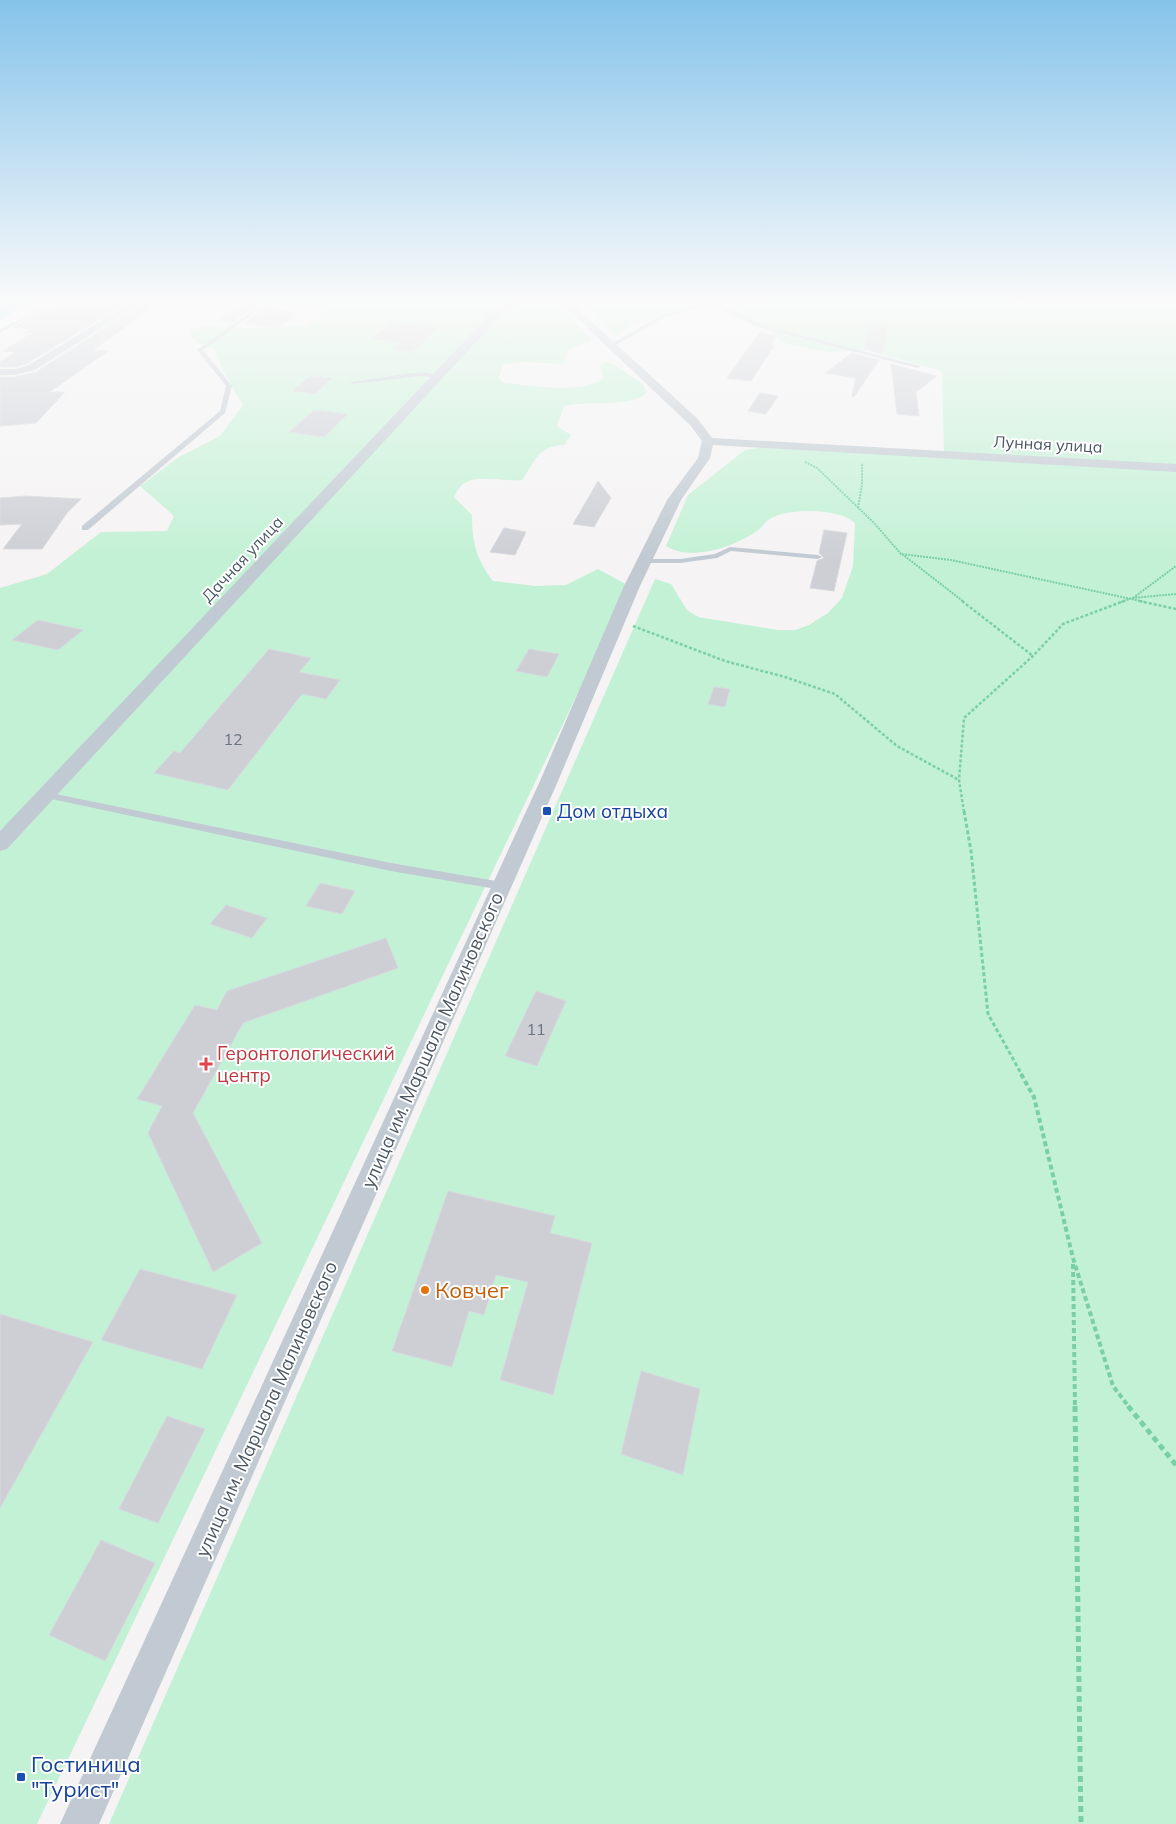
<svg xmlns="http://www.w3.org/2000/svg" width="1176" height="1824" font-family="Mulish,sans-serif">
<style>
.green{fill:#c3f1d5}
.water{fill:#90daee}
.building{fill:#cdcfd5;stroke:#d7d9de}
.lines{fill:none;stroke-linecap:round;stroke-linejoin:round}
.path-far4{stroke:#7ad0a6;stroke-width:2;stroke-dasharray:2 1;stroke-linecap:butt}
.path-far3{stroke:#7ad0a6;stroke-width:2.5;stroke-dasharray:3 2;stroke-linecap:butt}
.path-far2{stroke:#7ad0a6;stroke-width:3;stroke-dasharray:4 2.5;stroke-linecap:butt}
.path-far1{stroke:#7ad0a6;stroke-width:4;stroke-dasharray:5 3;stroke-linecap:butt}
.path{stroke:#7ad0a6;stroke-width:5;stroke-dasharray:6 4;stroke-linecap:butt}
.service{fill:#c1cad2;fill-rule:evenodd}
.minor{fill:#c1cad2;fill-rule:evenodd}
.transit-dot{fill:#1a4fb4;stroke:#fff;stroke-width:2}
.health-dot{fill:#e0444e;stroke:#fff;stroke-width:2}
.food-dot{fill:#e8710a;stroke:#fff;stroke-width:2}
.labels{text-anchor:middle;stroke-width:4;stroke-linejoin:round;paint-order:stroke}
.far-street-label{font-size:16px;fill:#4a5661;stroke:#fff}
.number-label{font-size:16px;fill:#6b747e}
.transit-label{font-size:19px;fill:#164399;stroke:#fff;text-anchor:start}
.street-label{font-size:19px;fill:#4a5661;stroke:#fff}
.health-label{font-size:19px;fill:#be3a42;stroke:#fff;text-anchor:start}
.near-food-label{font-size:22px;fill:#c56008;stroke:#fff;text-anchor:start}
.near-transit-label{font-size:22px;fill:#164399;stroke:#fff;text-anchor:start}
</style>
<rect width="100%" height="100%" fill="#f5f3f3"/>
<!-- green -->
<path class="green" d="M317,303H559L592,340L569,349L563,364L523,362L503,364L499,378L504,383C529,385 585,396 604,377L599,365L607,362L615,365L643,384L646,393C635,407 583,401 564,406L557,426L571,435L564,445C538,446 536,460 522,480C505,482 477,474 463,484C459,487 456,493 454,497L472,515C472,541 476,559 493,581L535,586L566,585L598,569L629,586L37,1824H0V588L47,574L101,532L167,531L174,516L140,486L179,457L220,436L243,405L224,373L215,350L197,343L188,332L202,326L250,328L306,326L324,314L316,305Z
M583,303H696L693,307C664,315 641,313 617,336Z
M742,303H1176V1824H109L655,579L671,584L687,610L698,617L778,630H795L809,625L828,613L842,598L853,566L855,523C839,508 790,508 771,518C765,521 762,528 757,531C734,547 691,562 666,546L688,495L745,450L771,446L944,455L942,374L939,370L866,350L827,352L788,344L782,341L776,334L747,323L739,316L738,310Z"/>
<!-- water -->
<path class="water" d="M0,303H29L0,320Z"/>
<!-- building -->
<path class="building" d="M66,303H127L26,364L15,367H0V362L15,352L3,351L32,333H25L31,329L13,327L45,310L50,311Z
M143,303H159L93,350L108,351L50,392H65L36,423L0,426V377H15L36,372Z
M242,303H260L233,322L217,321Z
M271,303H276L269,309L299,312L278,328L244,323Z
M392,322L438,328L413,352L393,350L400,342L370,339Z
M869,325L888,327L882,354L864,349Z
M759,333L777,335L771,345L774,346L751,381L727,378Z
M852,353L879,360L854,397L852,396L856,378L825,373Z
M891,364L937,376L916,392L919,416L897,414Z
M310,376L332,378L315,394L293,391Z
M760,393L778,396L766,414L748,411Z
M314,410L348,414L324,437L289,432Z
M598,481L611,498L594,527L573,524Z
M26,496L81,499L67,513L42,549H3L22,524L0,525V498Z
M504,528L526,532L515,555L490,552Z
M824,530L847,533L834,591L810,588L817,561L824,558L819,553Z
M38,620L83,630L58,650L12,640Z
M269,649L311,658L299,672L340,680L326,699L302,694L228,790L154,773L174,751L180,753Z
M529,649L559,654L547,677L516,671Z
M714,687L730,689L725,707L708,704Z
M320,883L355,891L342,914L306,906Z
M226,905L267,918L252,938L210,924Z
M386,938L398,968L243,1023L193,1113L262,1243L213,1272L148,1133L162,1106L137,1099L195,1005L217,1010L227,991Z
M536,991L566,1001L537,1066L505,1056Z
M448,1191L555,1216L550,1233L592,1243L553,1395L500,1380L528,1282L496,1275L484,1315L469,1311L452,1367L392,1351Z
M140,1269L237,1295L202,1369L101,1340Z
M0,1314L93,1342L0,1508Z
M641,1371L700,1389L683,1475L621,1454Z
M167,1416L205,1429L158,1523L119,1509Z
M101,1540L155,1563L105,1661L49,1635Z"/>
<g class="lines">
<!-- path-far4 -->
<path class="path-far4" d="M0,331L54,303
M805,462L817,468L874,523L901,554L951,560L1145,602
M858,508L862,485V463
M902,554L964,602
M1133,598L1176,566
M1121,602L1132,598L1176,594"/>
<!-- path-far3 -->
<path class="path-far3" d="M962,601L1033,656
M1139,601L1176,609
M633,626L725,661L785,677L835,694L897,746L959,780
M964,812L959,780L964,718L1033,656L1063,624L1124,601"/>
<!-- path-far2 -->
<path class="path-far2" d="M964,811L971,851L988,1014L1022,1075"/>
<!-- path-far1 -->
<path class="path-far1" d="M1021,1074L1034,1097L1073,1258L1113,1386L1129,1407
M1073,1264L1075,1407"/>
<!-- path -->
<path class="path" d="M1075,1406L1081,1824
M1128,1406L1176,1465"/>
<!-- service -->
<path class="service" d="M263,303H269L203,350L232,386L225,413L88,530H82V526L220,411L226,386L197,350Z
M705,303L719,304L765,326L921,366L918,368L761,328L710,305L666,317L614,346L609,345L662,315Z
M420,372L442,376L439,378L420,376L353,384L350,382Z
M730,547L818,555L822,557L818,559L731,551L717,558L680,563H645L641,561L645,559H680L715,554Z
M46,792L391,863L502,882L507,886L502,890L391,871L42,797L41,795Z"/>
<!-- minor -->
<path class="minor" d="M130,303H141L35,370L15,375H0V369H15L27,366Z
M508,303H519L500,316L7,849L0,851V831L492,312Z
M561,303H571L698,419L712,438L1176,464V472L713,445L710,458L681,500L640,586L558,781L99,1824H60L540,781L624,586L667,500L698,458L702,441L690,425Z"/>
</g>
<!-- sky -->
<linearGradient id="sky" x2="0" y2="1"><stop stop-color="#85c3ea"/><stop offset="0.54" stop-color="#fafafa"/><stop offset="1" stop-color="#fafafa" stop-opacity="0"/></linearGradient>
<rect width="1176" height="558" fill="url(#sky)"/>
<!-- markers -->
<g class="transit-dot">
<rect x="542" y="806" width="10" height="10" rx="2.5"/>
<rect x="16" y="1772" width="10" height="10" rx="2.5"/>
</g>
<path class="health-dot" d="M203.5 1056.5h5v5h5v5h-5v5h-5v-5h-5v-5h5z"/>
<circle class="food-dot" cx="425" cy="1290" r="5"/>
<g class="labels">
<!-- far-street labels -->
<g class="far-street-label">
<text transform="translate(1048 444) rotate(3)" y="6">Лунная улица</text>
<text transform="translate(242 559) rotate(-47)" y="6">Дачная улица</text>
</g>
<!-- number labels -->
<g class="number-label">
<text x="233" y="745">12</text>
<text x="536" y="1035">11</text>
</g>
<!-- transit labels -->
<g class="transit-label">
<text x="557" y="818">Дом отдыха</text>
</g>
<!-- street labels -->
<g class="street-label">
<text transform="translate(432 1040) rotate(-66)" y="7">улица им. Маршала Малиновского</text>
<text transform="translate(266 1409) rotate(-66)" y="7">улица им. Маршала Малиновского</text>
</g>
<!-- health labels -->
<g class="health-label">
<text x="217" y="1060">Геронтологический<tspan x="217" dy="22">центр</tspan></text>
</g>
<!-- near-food labels -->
<g class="near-food-label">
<text x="435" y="1298">Ковчег</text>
</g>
<!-- near-transit labels -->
<g class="near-transit-label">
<text x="31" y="1772">Гостиница<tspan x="31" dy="25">"Турист"</tspan></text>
</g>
</g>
</svg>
